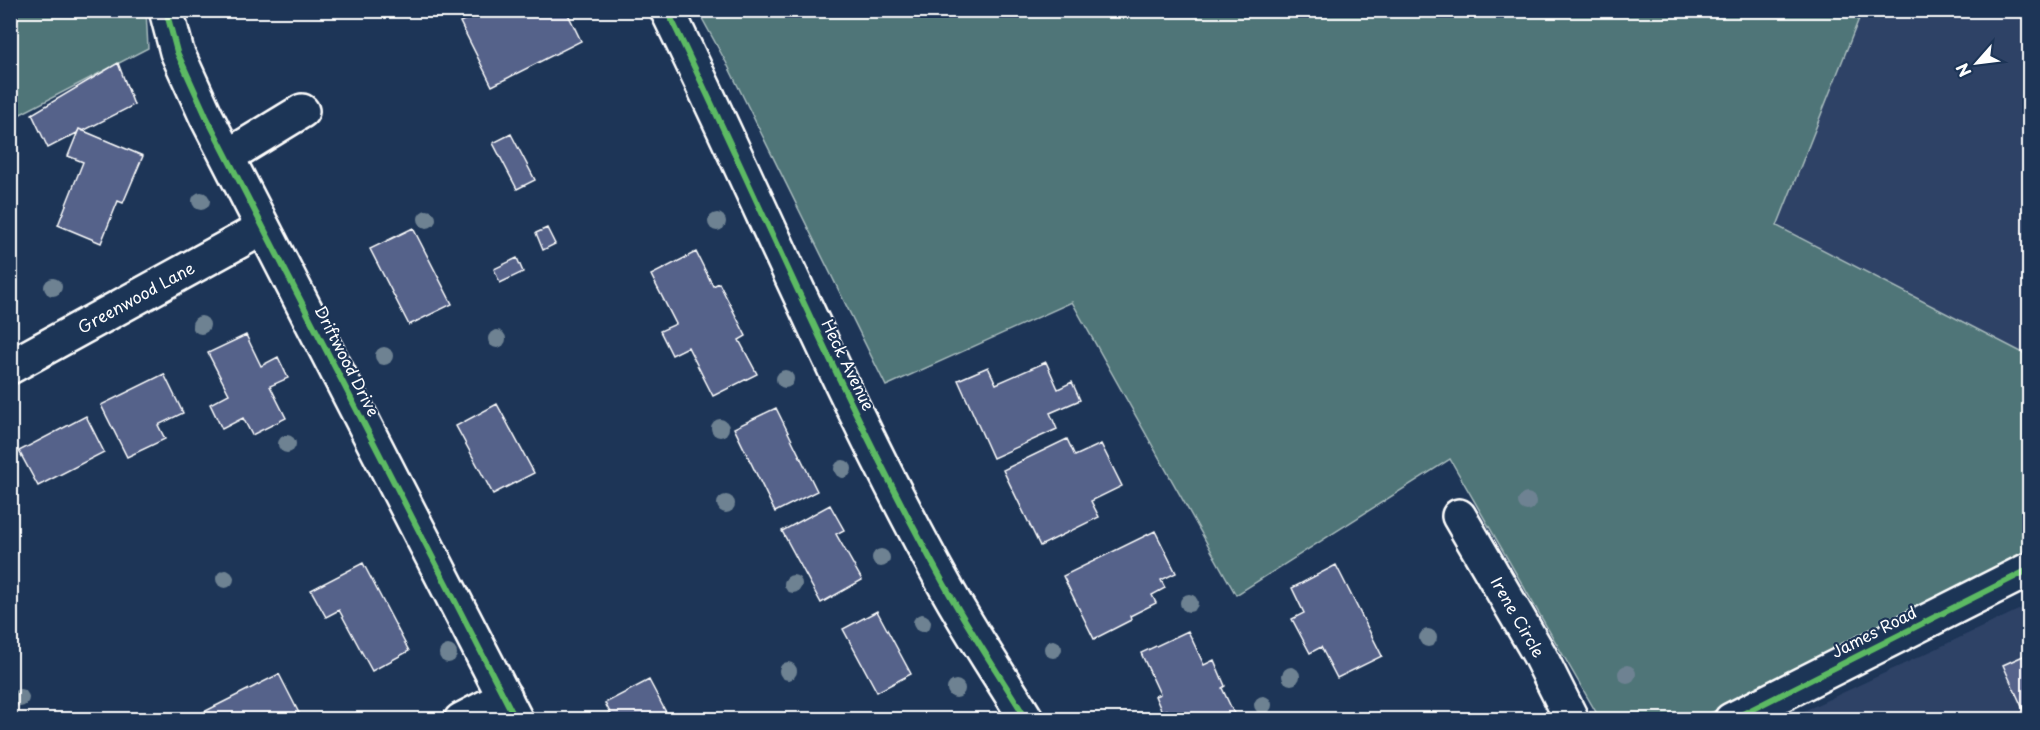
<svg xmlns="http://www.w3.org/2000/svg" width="2040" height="730" font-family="'Playpen Sans',sans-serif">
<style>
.built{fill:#2e4266}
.green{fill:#4f7578;stroke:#a7babc;stroke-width:1.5}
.building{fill:#55628a;stroke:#fff;stroke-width:1.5}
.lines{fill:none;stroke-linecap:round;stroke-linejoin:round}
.minor-casing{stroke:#fff;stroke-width:38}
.minor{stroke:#1d3557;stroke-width:33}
.cycleway-casing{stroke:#1d3557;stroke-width:10}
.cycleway{stroke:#5cba63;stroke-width:6}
.tree{fill:#6e8292}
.labels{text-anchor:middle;stroke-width:4.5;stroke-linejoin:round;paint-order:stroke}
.street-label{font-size:16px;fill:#fff;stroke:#1d3557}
</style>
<rect width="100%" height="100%" fill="#1d3557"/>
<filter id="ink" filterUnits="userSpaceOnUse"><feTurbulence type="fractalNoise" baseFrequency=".0167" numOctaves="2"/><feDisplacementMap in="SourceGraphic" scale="12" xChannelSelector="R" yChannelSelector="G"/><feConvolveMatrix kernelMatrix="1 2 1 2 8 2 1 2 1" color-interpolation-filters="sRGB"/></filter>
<g filter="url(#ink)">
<!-- built -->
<path class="built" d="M2008,10L2029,18V356L1776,226L1862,11Z
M2029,605V719H1787Z"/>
<!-- green -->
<path class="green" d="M11,11H146L148,48L11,119Z
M698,11H1862L1777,226L2029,356V558L1698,719H1600L1450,459L1236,595L1072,302L886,386L727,64Z"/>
<!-- building -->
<path class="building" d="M478,10H566L581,41L492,86L460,22L479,13Z
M118,63L134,105L83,131L79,129L77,133L48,148L32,114Z
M79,129L143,156L123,203L118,201L101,243L58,225L83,162L68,156Z
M511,134L535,180L517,189L493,143Z
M413,228L452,304L409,325L370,249Z
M547,228L555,244L543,250L536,233Z
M696,252L713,286L719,283L746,336L739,340L757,374L713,396L688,347L672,355L660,331L676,324L651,275Z
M517,258L523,272L500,283L494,269Z
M246,335L261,366L278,357L288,378L270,386L286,418L252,435L243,418L222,429L210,404L229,394L208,353Z
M1046,362L1058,389L1072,382L1080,400L1050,413L1057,429L993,458L958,380L988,367L996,384Z
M164,374L183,413L158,425L165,439L127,457L101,405Z
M497,404L534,473L493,494L456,426Z
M776,408L817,491L775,512L734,428Z
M86,416L104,452L38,486L19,451Z
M1067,439L1075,456L1101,444L1122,486L1091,501L1099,517L1040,546L1003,470Z
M830,505L844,530L836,534L862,580L821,603L782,531Z
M1155,531L1176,573L1161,580L1165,588L1152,595L1156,603L1130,616L1131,620L1094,639L1063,576Z
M363,563L409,651L372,671L339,610L326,617L311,590Z
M1336,565L1382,656L1337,678L1321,647L1310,653L1292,619L1304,613L1292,588Z
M877,611L911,674L877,692L843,629Z
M1188,631L1204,665L1214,660L1225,686L1222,688L1237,720H1172L1167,710L1162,712L1155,696L1160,694L1141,653Z
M2030,653V720H2028L2003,665Z
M279,674L301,717L297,720H195L194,717Z
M649,680L670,720H614L605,703Z"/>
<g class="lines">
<!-- minor casing -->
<g class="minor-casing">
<g id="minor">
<path d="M166,10L177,52L206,116L516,720"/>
<path d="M667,10C760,201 841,398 944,584C969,630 999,674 1027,720"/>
<path d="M228,156L302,111"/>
<path id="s1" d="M10,367L263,228"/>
<path id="s2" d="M1459,516L1539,654L1572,720"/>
<path d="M461,720L505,697"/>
<path d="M1731,720L2030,569"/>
</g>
</g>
<!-- minor -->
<use href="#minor" class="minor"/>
<!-- cycleway casing -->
<g class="cycleway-casing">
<path id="cycleway" d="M166,10L177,52L206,116L516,720
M667,10C760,201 841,398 944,584C969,630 999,674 1027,720
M1731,720L2030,569"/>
</g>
<!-- cycleway -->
<use href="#cycleway" class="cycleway"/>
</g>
<!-- trees -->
<g class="tree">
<circle cx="201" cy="201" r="9"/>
<circle cx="427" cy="219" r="9"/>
<circle cx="717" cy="222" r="9"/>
<circle cx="53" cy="287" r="9"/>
<circle cx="201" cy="325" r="9"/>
<circle cx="497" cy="339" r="9"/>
<circle cx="384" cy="356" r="9"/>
<circle cx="785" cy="379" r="9"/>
<circle cx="720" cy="428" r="9"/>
<circle cx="287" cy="444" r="9"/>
<circle cx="843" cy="469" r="9"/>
<circle cx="1527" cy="502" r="9"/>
<circle cx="726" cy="504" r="9"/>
<circle cx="881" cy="558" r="9"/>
<circle cx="225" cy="579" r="9"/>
<circle cx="793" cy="584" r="9"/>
<circle cx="1189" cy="603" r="9"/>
<circle cx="922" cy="623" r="9"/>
<circle cx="1428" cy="638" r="9"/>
<circle cx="1053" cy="649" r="9"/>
<circle cx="448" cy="654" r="9"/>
<circle cx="788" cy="671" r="9"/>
<circle cx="1627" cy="674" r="9"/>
<circle cx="1291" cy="676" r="9"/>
<circle cx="956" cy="689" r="9"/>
<circle cx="20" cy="698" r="9"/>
<circle cx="1263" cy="705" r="9"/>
</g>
</g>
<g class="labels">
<!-- street labels -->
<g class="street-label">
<text dy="6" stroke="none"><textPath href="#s1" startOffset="144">Greenwood Lane</textPath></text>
<text transform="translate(347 361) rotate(63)" y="6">Driftwood Drive</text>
<text transform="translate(848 365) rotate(64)" y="6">Heck Avenue</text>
<text dy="6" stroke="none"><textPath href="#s2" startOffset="117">Irene Circle</textPath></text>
<text transform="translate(1874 632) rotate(-27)" y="6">James Road</text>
</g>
</g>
<!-- margin -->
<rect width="2040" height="730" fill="none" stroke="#1d3557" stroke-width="36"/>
<rect x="18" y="18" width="2004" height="694" fill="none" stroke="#fff" stroke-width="2" filter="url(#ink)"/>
<!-- north arrow -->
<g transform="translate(1977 63) rotate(242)" stroke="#1d3557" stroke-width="4.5" paint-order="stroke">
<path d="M0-4.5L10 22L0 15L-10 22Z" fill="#ffffff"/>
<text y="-9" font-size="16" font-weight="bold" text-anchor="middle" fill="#ffffff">N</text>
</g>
</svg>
